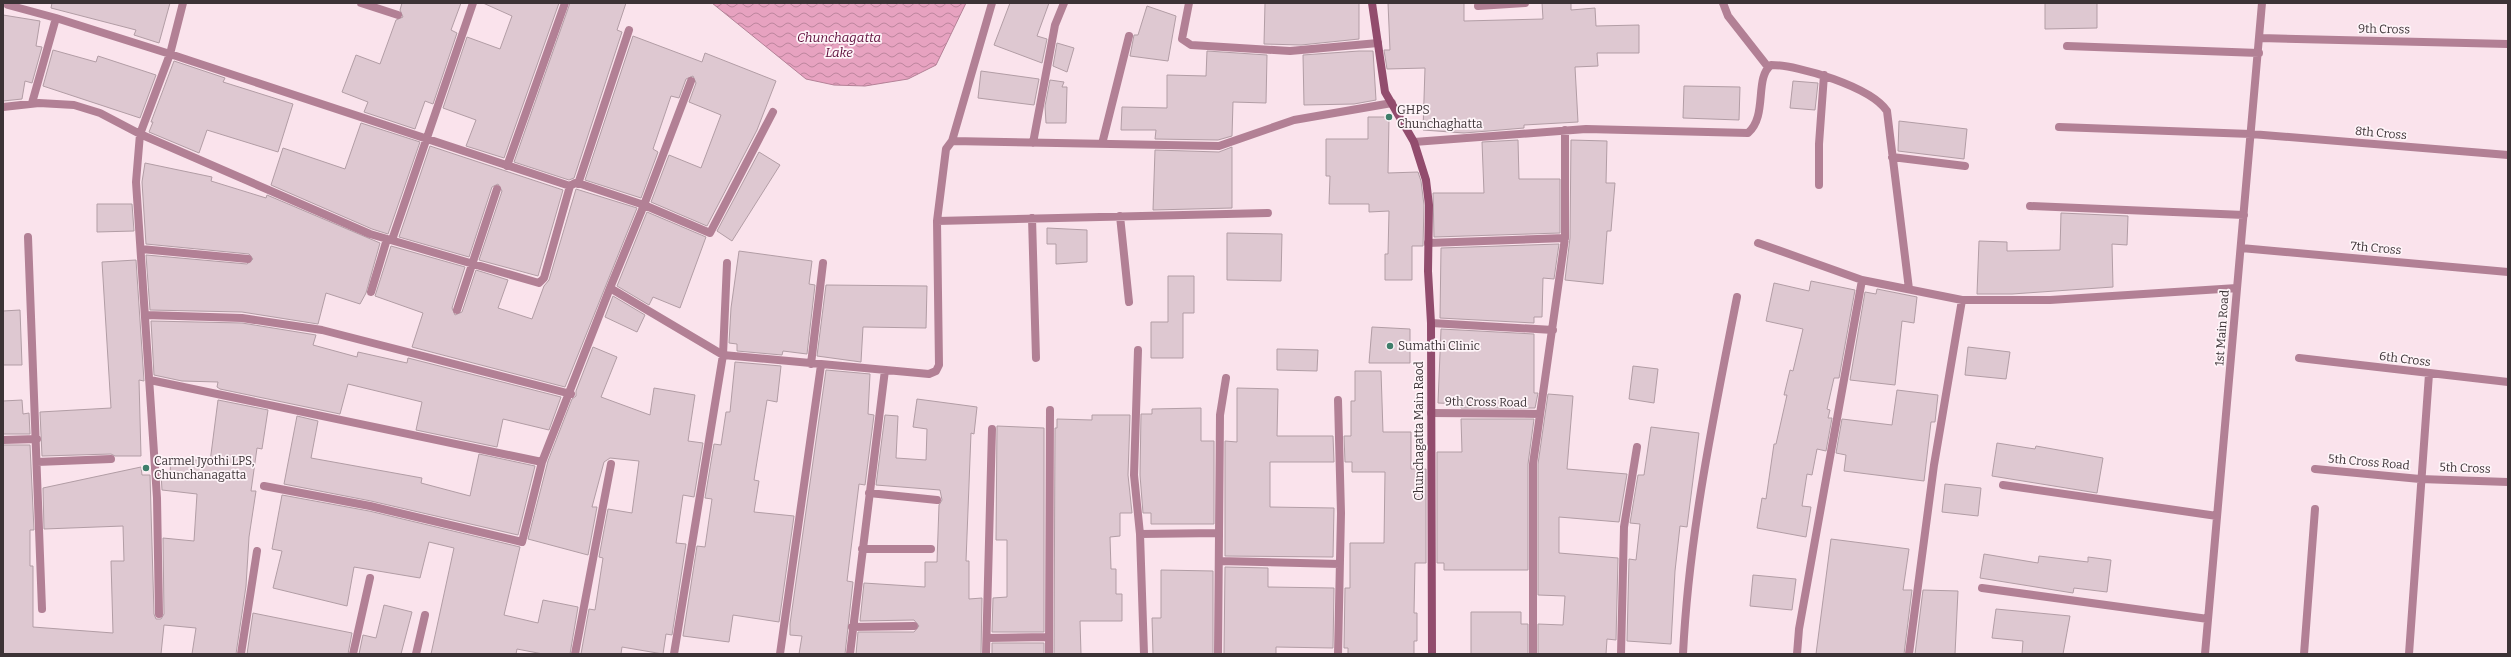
<svg xmlns="http://www.w3.org/2000/svg" width="2511" height="657" font-family="Bitter,serif">
<style>
.water{fill:url(#water-waves);stroke:#b48197}
.building{fill:#dec8d1;stroke:#b29da5}
.lines{fill:none;stroke-linecap:round;stroke-linejoin:round}
.lane{stroke:#b28095;stroke-width:8}
.street{stroke:#b28095;stroke-width:8}
.secondary{stroke:#924c6d;stroke-width:8}
.poi-dot{fill:#3f7e6b;stroke:#fef4f8;stroke-width:1.5}
.labels{text-anchor:middle;stroke-width:3.5;stroke-linejoin:round;paint-order:stroke}
.street-label{font-size:12px;fill:#3c3336;stroke:#fef4f8}
.poi-label{font-size:12px;fill:#3c3336;stroke:#fef4f8;text-anchor:start}
.water-label{font-size:13px;font-style:italic;fill:#5e0d3b;stroke:#fef4f8}
</style>
<defs>
<pattern id="water-waves" width="16" height="10" patternUnits="userSpaceOnUse"><rect width="16" height="10" fill="#e7a2c0"/><path d="M0 5q4-4 8 0t8 0" fill="none" stroke="#bc859d"/></pattern>
</defs>
<rect width="100%" height="100%" fill="#fae3ec"/>
<!-- water -->
<path class="water" d="M712,3H966L936,65L908,79L865,86L834,85L806,79Z"/>
<!-- building -->
<path class="building" d="M52,3H170L159,43L134,35L136,30L51,8Z
M402,3H461L451,30L457,33L433,104L425,101L415,129L364,112L368,102L342,92L356,55L380,64L396,20L403,17L400,10Z
M483,3H559L504,158L466,146L476,120L443,108L467,37L500,49L512,16Z
M570,3H626L617,30L622,32L574,178L569,180L514,162Z
M1010,3H1049L1037,36L1047,39L1042,63L994,45Z
M1265,3H1359V39L1301,45L1264,44Z
M1388,3H1464V21L1543,19L1542,3H1571V10L1595,8L1596,26L1639,25V53H1597L1598,66L1575,67L1578,122L1524,125V128L1464,133L1423,130L1425,68L1387,69L1384,50H1390Z
M2045,3H2097V28L2045,29Z
M1147,6L1176,16L1168,61L1130,56L1134,35H1138Z
M3,15L40,21L36,46L42,47L32,83L25,81L22,99L3,101Z
M633,36L702,62L705,53L776,81L757,130L707,226L651,202L669,155L701,168L721,115L689,102L696,83L693,76L686,79L679,98L671,96L653,149L658,152L641,198L585,180Z
M1057,43L1074,48L1067,72L1053,66Z
M53,50L96,62L98,56L156,75L140,118L43,86Z
M1207,51L1267,55L1266,103L1233,102L1232,136L1218,140L1155,139L1156,130H1121L1122,107L1167,108V75L1206,76Z
M1359,51H1373L1376,100L1354,104L1304,105L1303,55Z
M174,61L225,78L223,82L293,104L278,152L207,130L199,153L149,132L153,122H151Z
M981,71L1039,79L1034,105L978,98Z
M1050,80L1064,82L1062,87H1067L1066,123H1046L1045,106Z
M1793,81L1818,83L1815,110L1790,108Z
M1684,86L1740,87L1739,120L1683,118Z
M1368,117H1389L1388,173L1418,172L1421,181L1424,205L1423,246H1412V280H1385V254H1388L1389,211L1369,212V204H1329L1330,176H1326V139H1368Z
M1899,121L1967,129L1964,159L1898,151Z
M361,123L420,142L388,234L372,229L271,185L283,148L345,169Z
M1518,140L1519,179H1560V233L1434,237L1433,193H1484L1482,142Z
M1571,140L1607,141L1606,183H1615L1611,231H1607L1603,284L1565,280L1570,238Z
M430,146L563,190L538,276L479,260L502,191L498,184L492,187L469,257L399,237Z
M1232,147V208L1153,210L1155,150L1219,152Z
M759,152L780,165L732,241L717,231Z
M145,163L212,177L211,181L266,198L267,195L380,243L366,293L360,304L326,293L318,324L242,312L150,310L146,255L247,264L253,259L249,254L146,244L142,182Z
M576,189L637,208L565,387L412,347L423,313L375,296L391,246L465,267L452,308L455,315L462,312L476,270L508,280L498,308L532,319L544,286L549,280Z
M97,204H132L134,231L97,232Z
M647,212L706,237L680,308L653,297L649,305L617,286Z
M2061,213L2128,216L2127,245L2112,244L2113,287L2012,294H1977L1979,241L2007,242V251L2060,250Z
M1047,228L1087,230V262L1056,264V244H1047Z
M1227,233L1282,234L1281,281L1227,280Z
M1559,244L1554,279L1543,278L1542,317H1534V323L1440,318L1441,248Z
M739,251L812,261L809,284L815,285L807,354L783,351L782,355L737,351V344L729,343L731,308Z
M136,260L144,381L139,380L141,456H115L111,454L42,456L40,412L111,408L102,262Z
M1168,276H1194V313H1183V358H1151V322H1168Z
M1811,281L1855,290L1839,378H1834L1827,409L1830,410L1828,418H1832L1826,451L1817,449L1812,475L1807,474L1802,506L1811,507L1806,537L1757,528L1762,498L1766,499L1774,444H1776L1787,395H1784L1790,370L1793,371L1803,329L1766,321L1774,283L1809,291Z
M826,285L927,286L926,328L863,327L861,362L817,356Z
M1877,289L1917,297L1914,323L1902,321L1895,385L1850,380L1865,292L1876,294Z
M613,296L645,315L637,332L605,317Z
M20,310L22,365H3V311Z
M151,321L242,323L316,335L313,345L357,357L358,352L407,363L408,358L561,397L549,430L503,419L497,447L416,430L422,402L348,384L340,414L220,389L217,387L218,382L182,381L154,375Z
M1372,327L1410,329V363H1369Z
M1441,329L1534,334V393H1538L1535,408H1461V404L1438,403Z
M593,347L617,357L601,397L650,415L654,388L695,395L688,441L703,443L694,497L683,495L676,543L686,544L672,635L666,634L663,654L622,647L621,654H581L589,609L595,610L603,558L599,557L608,509L632,513L639,461L610,458L604,462L592,507H597L588,555L528,539L548,461L572,399L576,396V391Z
M1968,347L2010,352L2006,379L1965,375Z
M1277,349L1318,350L1317,371L1277,370Z
M735,362L781,366L777,402L767,400L754,480L759,481L754,512L794,516L779,622L733,615L729,642L683,636L697,546L705,547L712,499L705,498L714,444L721,445L726,412H730Z
M1633,366L1658,369L1654,403L1629,399Z
M826,370L870,374L868,414L874,415L865,485L859,484L847,581L853,582L845,654H799L802,636L790,635V624Z
M1355,371H1381L1383,432H1411V469H1426V563H1415L1414,613H1417V641H1414V654H1348V648H1344L1345,588H1350V543H1384L1385,472H1352V462H1345L1344,436H1351V401H1355Z
M1237,388L1278,389L1277,436H1333L1334,462H1270V507L1334,508L1333,557L1225,556V441L1237,442Z
M1897,390L1938,395L1935,422H1931L1924,481L1844,471L1846,455L1836,453L1842,419L1892,425Z
M1548,394L1573,396L1567,469L1627,474L1619,522L1559,517V553L1618,558L1616,640L1607,639L1606,654H1538V624L1563,625L1565,596L1538,595V464Z
M917,399L977,407L974,434L971,433L966,561H969V599L982,598L981,654H856L858,632H914L919,626L914,620L860,621L864,583L925,587V562H937L939,505L942,500L940,490L876,485L885,415L898,416L896,458L926,460L927,429L913,427Z
M22,400L23,414L29,413L30,434H3V401Z
M218,400L268,410L262,449L257,448L251,491H256L249,537L246,586L236,654H192L196,628L164,625L161,654H3V445H30L34,530H30V566H33V627L113,633L111,561H124L123,526L44,529L43,488L141,467L142,475H150L154,614L156,619H161L164,614L163,538L194,541L197,494L162,490L161,474H170L171,457L210,462Z
M1201,408V441H1214V524H1151V513H1143L1140,475L1141,414H1152V409Z
M1092,415H1130L1128,475L1132,513H1120V536L1110,537L1111,569H1116V594H1122V621H1080L1081,654H1054L1055,428H1057V419L1092,420Z
M297,416L318,421L311,458L422,478L421,483L470,496L479,454L535,466L518,535L371,501L284,484Z
M1461,419H1534L1528,464V570H1444V563H1437V452H1462Z
M997,426L1044,428V632H992L993,598L1007,597V540H996Z
M1651,427L1699,433L1687,527L1680,526L1675,571L1671,644L1627,641L1629,559L1636,560L1640,524L1630,523L1638,475H1644Z
M1997,443L2035,449L2036,446L2103,458L2097,493L1992,476Z
M1945,484L1981,488L1978,516L1942,512Z
M282,495L369,511L520,547L504,615L538,623L543,600L578,607L570,654H543L517,649L516,654H431L454,548L429,542L420,578L354,567L347,606L273,588L282,551L272,549Z
M1831,539L1909,549L1903,590H1912L1904,654H1816Z
M1984,554L2038,563L2039,556L2088,562V557L2111,560L2107,592L2074,588L2073,593L1980,578Z
M1225,567L1268,568V587L1334,588L1333,648L1276,647V654H1224Z
M1161,570L1213,571V654H1153L1152,618H1161Z
M1753,575L1796,579L1792,610L1750,606Z
M1923,590L1958,591L1955,654H1915Z
M384,605L412,612L401,654H359L363,635L376,638Z
M1996,609L2070,616L2063,654H2022L2023,641L1992,638Z
M1471,612H1521V624H1528V654H1471Z
M253,613L352,633L348,654H247Z
M992,643H1044V654H992Z"/>
<g class="lines">
<!-- lane -->
<path class="lane" d="M723,355L727,263"/>
<!-- street -->
<path class="street" d="M361,3L398,15
M1189,3L1182,39L1191,45L1290,51L1378,43
M1723,3L1728,16L1768,67
M8,5L56,18L170,54L570,186
M1478,6L1525,3
M2260,38L2508,44
M2067,46L2259,53
M691,81L644,205L710,233L773,112
M32,103L56,18
M3,107L39,103L74,105L100,113L140,134L370,234L539,283L544,278L570,186L575,183L581,184L644,205L610,288L723,355L929,374L936,371L939,365L937,221L946,149L952,141L1219,146L1294,120L1392,103
M2059,127L2251,134L2508,155
M952,141L992,3
M1414,142L1586,129L1748,133C1768,116 1754,78 1771,65C1799,65 1871,87 1887,111L1909,289
M1033,143L1055,25L1064,3
M1102,144L1129,36
M1892,157L1965,166
M507,166L565,3
M578,184L629,30
M1819,185V144L1824,75
M2030,206L2244,215
M1120,216L1129,302
M1032,218L1036,358
M937,221L1268,213
M28,237L42,609
M392,240L473,3
M1428,243L1565,238
M1758,243L1862,280
M2241,248L2508,272
M141,249L248,259
M371,292L387,239
M457,310L497,189
M146,315L242,318L322,330L571,394
M1431,323L1553,330
M1138,350L1134,475L1140,534L1144,654
M2299,358L2508,382
M811,364L823,263
M150,380L542,462
M1431,413L1540,414
M3,440L37,439
M37,462L111,459
M2315,469L2420,479L2508,482
M2003,485L2217,516
M264,486L370,506L522,542L542,462L610,288
M869,493L937,500
M1140,534L1219,533
M862,549H931
M1219,561L1340,564
M1982,588L2208,619
M159,614L157,498L136,182L140,134L170,54L183,3
M852,627L914,626
M987,638L1048,637
M241,654L257,551
M353,654L370,578
M416,654L425,615
M575,654L611,464
M674,654L723,355
M780,654L821,365
M850,654L885,370
M986,654L992,429
M1049,654L1050,410
M1218,654L1220,415L1226,378
M1338,654L1341,513L1338,400
M1533,654V464L1565,238V130
M1621,654L1624,527L1637,447
M1683,654C1689,533 1714,415 1737,297
M1797,654L1799,629L1862,280L1962,300H2050L2237,288
M1909,654L1934,465L1962,300
M2205,654L2262,3
M2304,654L2315,509
M2409,654L2429,374"/>
<!-- secondary -->
<path class="secondary" d="M1372,3L1385,92L1414,142L1426,180L1429,205L1428,271L1431,323L1432,654"/>
</g>
<!-- markers -->
<g class="poi-dot">
<circle cx="1389" cy="117" r="4"/>
<circle cx="1390" cy="346" r="4"/>
<circle cx="146" cy="468" r="4"/>
</g>
<g class="labels">
<!-- street labels -->
<g class="street-label">
<text transform="translate(2384 29) rotate(1)" y="4">9th Cross</text>
<text transform="translate(2381 133) rotate(5)" y="4">8th Cross</text>
<text transform="translate(2376 248) rotate(5)" y="4">7th Cross</text>
<text transform="translate(2222 328) rotate(-86)" y="4">1st Main Road</text>
<text transform="translate(2405 359) rotate(7)" y="4">6th Cross</text>
<text transform="translate(1486 402) rotate(1)" y="4">9th Cross Road</text>
<text transform="translate(1419 431) rotate(-90)" y="4">Chunchagatta Main Raod</text>
<text transform="translate(2369 462) rotate(5)" y="4">5th Cross Road</text>
<text transform="translate(2465 468) rotate(2)" y="4">5th Cross</text>
</g>
<!-- poi labels -->
<g class="poi-label">
<text x="1397" y="114">GHPS<tspan x="1397" dy="14">Chunchaghatta</tspan></text>
<text x="1398" y="350">Sumathi Clinic</text>
<text x="154" y="465">Carmel Jyothi LPS,<tspan x="154" dy="14">Chunchanagatta</tspan></text>
</g>
<!-- water labels -->
<g class="water-label">
<text x="839" y="42">Chunchagatta<tspan x="839" dy="15">Lake</tspan></text>
</g>
</g>
<!-- border -->
<rect width="2511" height="657" fill="none" stroke="#3c3336" stroke-width="8"/>
</svg>
